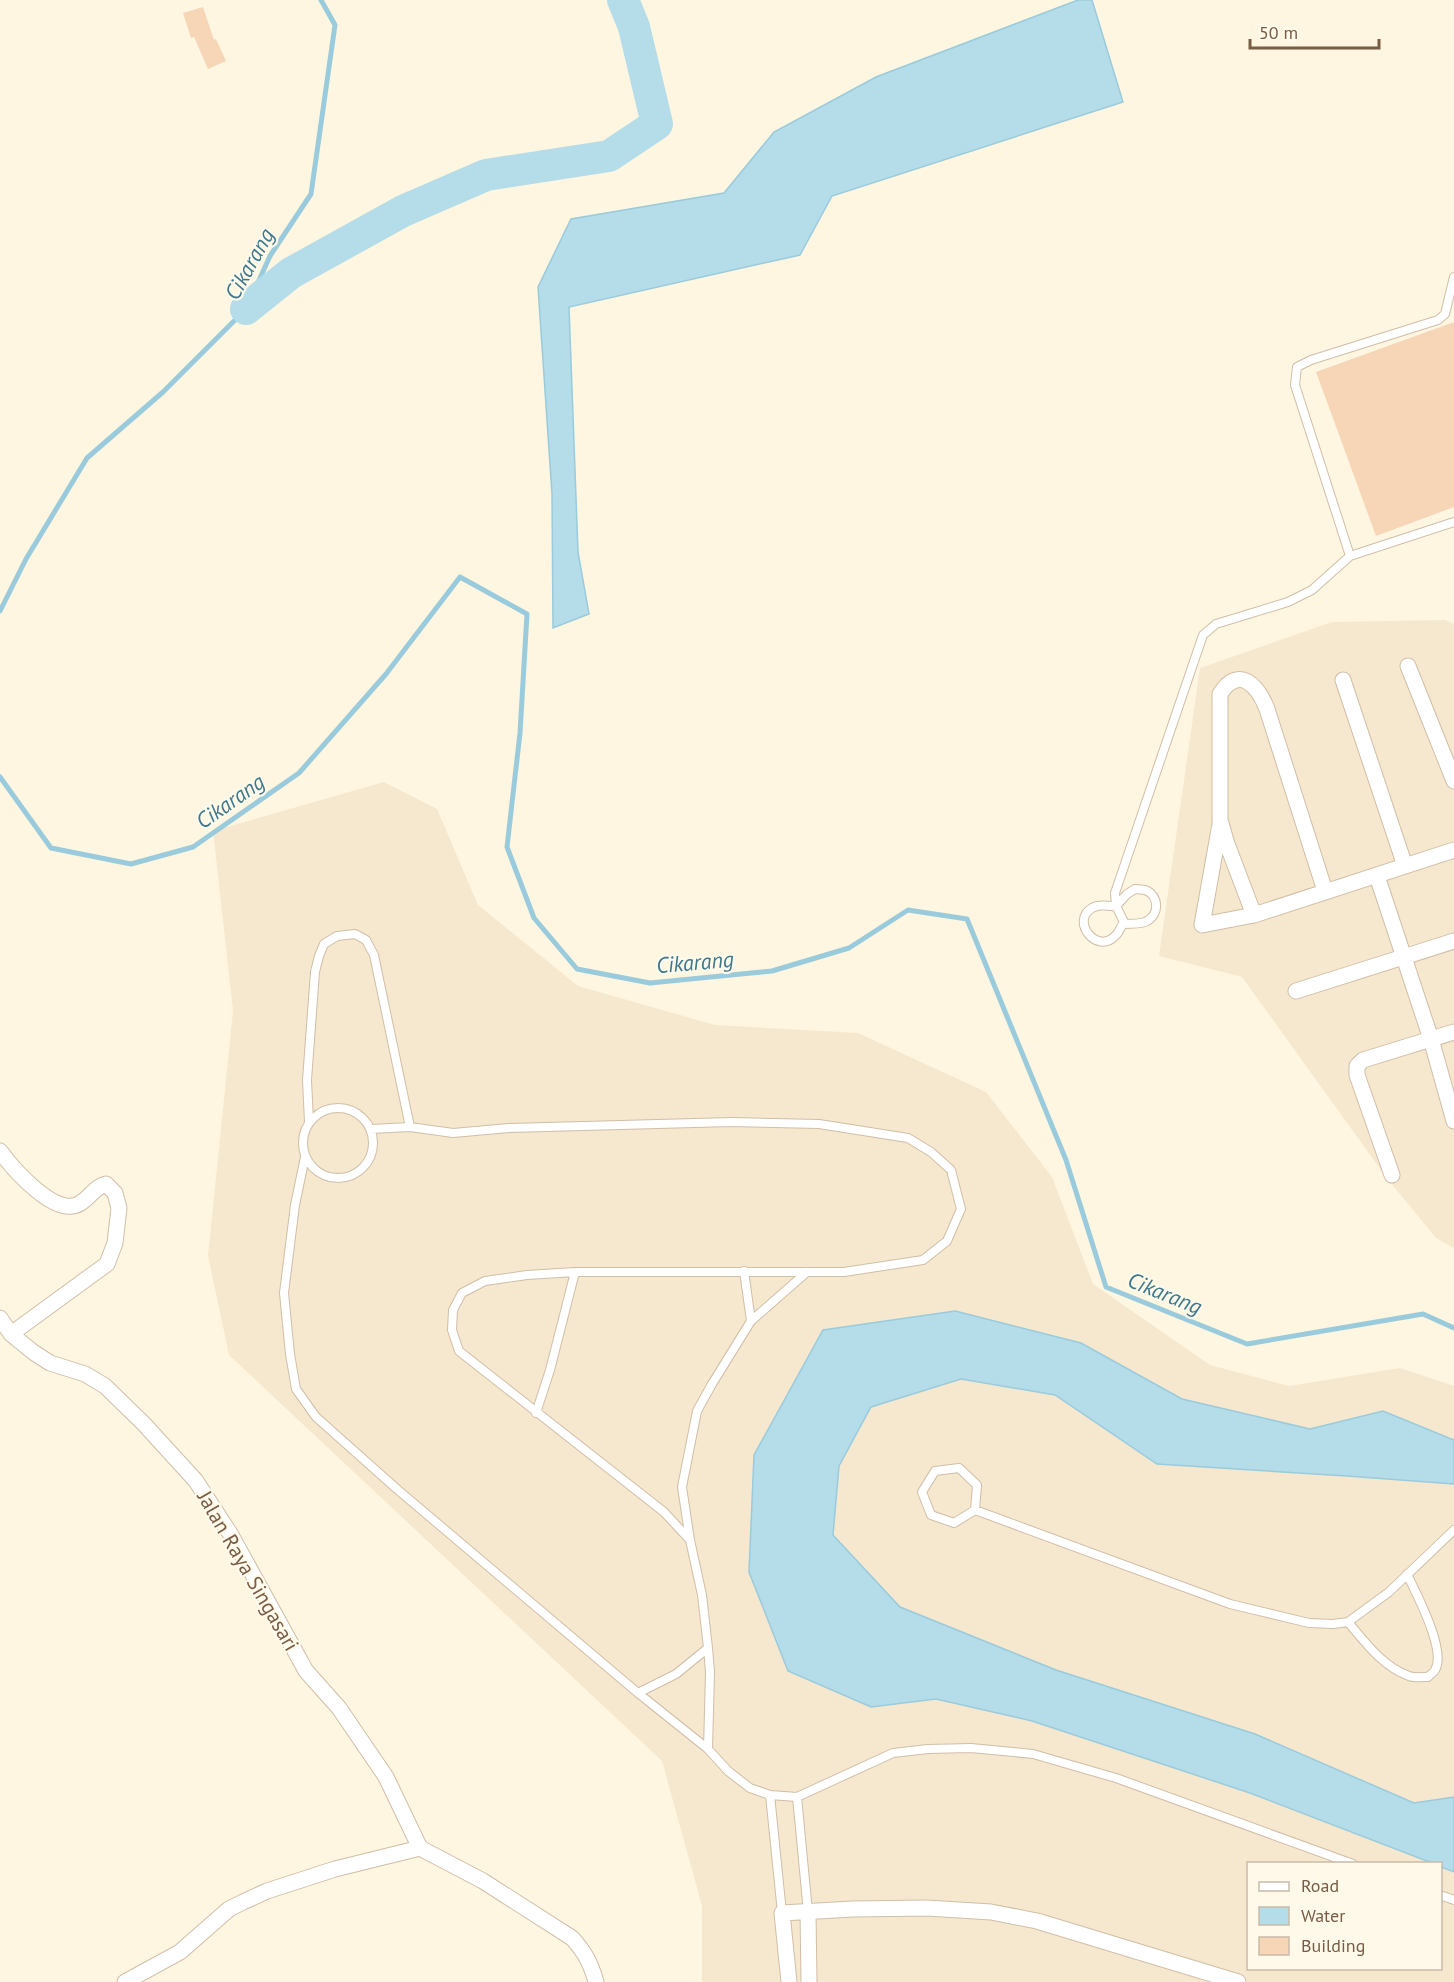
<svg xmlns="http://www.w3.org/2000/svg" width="1454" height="1982" font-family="'PT Sans',sans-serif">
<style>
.residential{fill:#f6e8cf;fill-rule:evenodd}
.water{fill:#b4dce9;stroke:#9acbdc;stroke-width:1.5}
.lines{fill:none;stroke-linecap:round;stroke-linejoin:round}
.stream{stroke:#9acbdc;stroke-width:5}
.river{stroke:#b4dce9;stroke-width:32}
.building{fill:#f6d6b7}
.lane-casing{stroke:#d0bea7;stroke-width:10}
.street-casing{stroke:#d0bea7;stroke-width:17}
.lane{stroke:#fff;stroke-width:8}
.street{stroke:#fff;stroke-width:15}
.labels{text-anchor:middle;stroke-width:4.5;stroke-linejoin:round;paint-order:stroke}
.street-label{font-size:21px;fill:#785d46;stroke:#fff9ea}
.water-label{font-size:22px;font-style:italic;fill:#3d788d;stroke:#fff9ea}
</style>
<rect width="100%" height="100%" fill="#fef6e1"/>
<!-- residential -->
<path class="residential" d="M1445,620L1454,624V1248L1436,1238L1386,1177L1242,977L1159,956L1200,668L1332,622Z
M384,782L437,809L478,905L578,986L715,1025L858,1033L986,1092L1052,1177L1093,1284L1210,1365L1289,1386L1400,1368L1454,1386V1982H702V1906L662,1761L229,1355L208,1256L233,1011L213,831ZM1248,1864H1440V1968H1248Z"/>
<!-- water -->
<path class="water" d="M1078,0H1092L1123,102L832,196L800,255L569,307L578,552L589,614L553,628L552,494L538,287L571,219L724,193L774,132L876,77Z
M955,1311L1081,1343L1182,1399L1310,1429L1383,1411L1454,1440V1484L1347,1476L1157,1464L1055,1395L961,1379L871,1407L839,1466L833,1535L900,1607L1056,1670L1255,1734L1414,1803L1454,1797V1872L1441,1867L1440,1864L1432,1863L1250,1793L1032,1721L936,1699L871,1707L788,1671L749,1572L754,1455L823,1330Z"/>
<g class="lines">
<!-- stream -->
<path class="stream" d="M0,611L26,559L87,458L163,392L246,309L270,256L311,194L335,25L321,0
M0,777L51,848L131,864L193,847L299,773L386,674L460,577L527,614L520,733L507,847L534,918L577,969L650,983L772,971L849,948L908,910L967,919L1066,1160L1106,1287L1247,1344L1423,1314L1454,1328"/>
<!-- river -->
<path class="river" d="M246,309L291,273L403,211L486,175L609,156L657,124L634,27L623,0"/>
</g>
<!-- building -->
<path class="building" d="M203,7L214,40L216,39L226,61L208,69L194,37L191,38L183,13Z
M1454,322V507L1376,536L1316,372Z"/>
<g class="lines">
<!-- lane casing -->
<g class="lane-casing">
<path id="lane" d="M1454,277L1445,314L1438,320L1311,360L1297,367L1295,385L1350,556L1454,522
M1135,889C1136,889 1145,890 1145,890C1159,895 1160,914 1147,921C1140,925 1131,923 1123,924C1120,928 1119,933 1115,936C1097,955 1070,921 1092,908C1100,903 1108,907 1116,906L1127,894Z
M1125,924L1116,906L1115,893L1203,635L1216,624L1288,602L1312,590L1350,556
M303 1143a35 35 0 1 1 70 0a35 35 0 1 1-70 0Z
M309,1122L307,1080L315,972L319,956L324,944L337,936L355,934L366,940L374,955L410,1127
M371,1129L410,1127L453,1133L509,1128L732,1122L819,1124L908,1138L931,1152L951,1170L961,1209L947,1241L923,1260L844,1272H575L527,1275L485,1281L462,1293L453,1310L452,1330L459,1351L664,1512L690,1540
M305,1157L295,1205L284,1293L290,1354L296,1389L316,1417L398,1490L638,1693L708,1749L728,1771L750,1788L770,1795L797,1797L893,1753L928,1749L971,1748L1033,1754L1116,1778L1353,1864
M744,1271L751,1321
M536,1413L550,1370L575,1272
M959,1468L977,1485L975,1510L954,1523L931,1515L922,1492L935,1471Z
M975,1510L1230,1604L1309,1623L1333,1624L1348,1622L1389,1592L1454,1530
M1348,1622C1365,1642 1383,1667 1409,1676C1414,1678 1422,1677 1428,1677C1430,1674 1434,1673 1435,1670C1447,1651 1416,1593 1407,1574
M638,1693L676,1674L708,1648
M708,1749L710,1672L708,1648L702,1595L690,1540L682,1487L697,1411L712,1384L751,1321L807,1272
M770,1795L782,1913
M797,1797L808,1912
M1440,1895L1454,1900"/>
</g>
<!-- street casing -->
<g class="street-casing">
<path id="street" d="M1408,666L1454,781
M1343,680L1405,866
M1220,824L1202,925L1254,915L1454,850
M1377,876L1431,1039L1454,1121
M1254,915L1227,844L1220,820V694C1239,664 1258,686 1267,709L1325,891
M1296,991L1454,941
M0,1151C13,1169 55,1217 79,1204C90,1198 94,1187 106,1184L115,1193L119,1208L115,1243L107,1264L11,1334
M1392,1175L1357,1075V1066L1363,1060L1454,1032
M0,1318L11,1334L33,1352L50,1363L85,1374L105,1386L144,1424L196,1481L231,1535L306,1671L339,1708L386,1777L420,1848L483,1881L572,1938C585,1952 591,1964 596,1982
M808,1912L809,1982
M125,1982L180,1952L229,1909L243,1902L267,1891L335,1869L420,1848
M789,1982L782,1913L853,1909L927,1908L991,1912L1037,1921L1238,1982"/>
</g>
<!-- lane -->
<use href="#lane" class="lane"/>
<!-- street -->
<use href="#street" class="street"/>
</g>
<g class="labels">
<!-- street labels -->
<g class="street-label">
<text transform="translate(248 1571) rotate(60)" y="7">Jalan Raya Singasari</text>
</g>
<!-- water labels -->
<g class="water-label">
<text transform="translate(249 264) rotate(-61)" y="8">Cikarang</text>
<text transform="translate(230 801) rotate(-35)" y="8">Cikarang</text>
<text transform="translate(695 962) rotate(-5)" y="8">Cikarang</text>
<text transform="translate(1165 1293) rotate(22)" y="8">Cikarang</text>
</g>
</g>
<!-- legend -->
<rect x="1247" y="1862" width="195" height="108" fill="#fff9ea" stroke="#c9bba8" stroke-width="1.5"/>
<rect x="1259" y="1882" width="30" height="9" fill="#ffffff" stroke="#c9bba8" stroke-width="1.5"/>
<text x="1301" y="1892" font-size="18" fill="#785d46">Road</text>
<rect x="1259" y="1907" width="30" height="18" fill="#b4dce9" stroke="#c9bba8" stroke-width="1.5"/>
<text x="1301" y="1922" font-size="18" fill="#785d46">Water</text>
<rect x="1259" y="1937" width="30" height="18" fill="#f6d6b7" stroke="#c9bba8" stroke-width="1.5"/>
<text x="1301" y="1952" font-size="18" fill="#785d46">Building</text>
<!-- scale -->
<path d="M1250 39v9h129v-9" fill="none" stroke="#785d46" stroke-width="3"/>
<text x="1259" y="39" font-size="18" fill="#785d46" stroke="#fff9ea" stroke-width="4.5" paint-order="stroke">50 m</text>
</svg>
